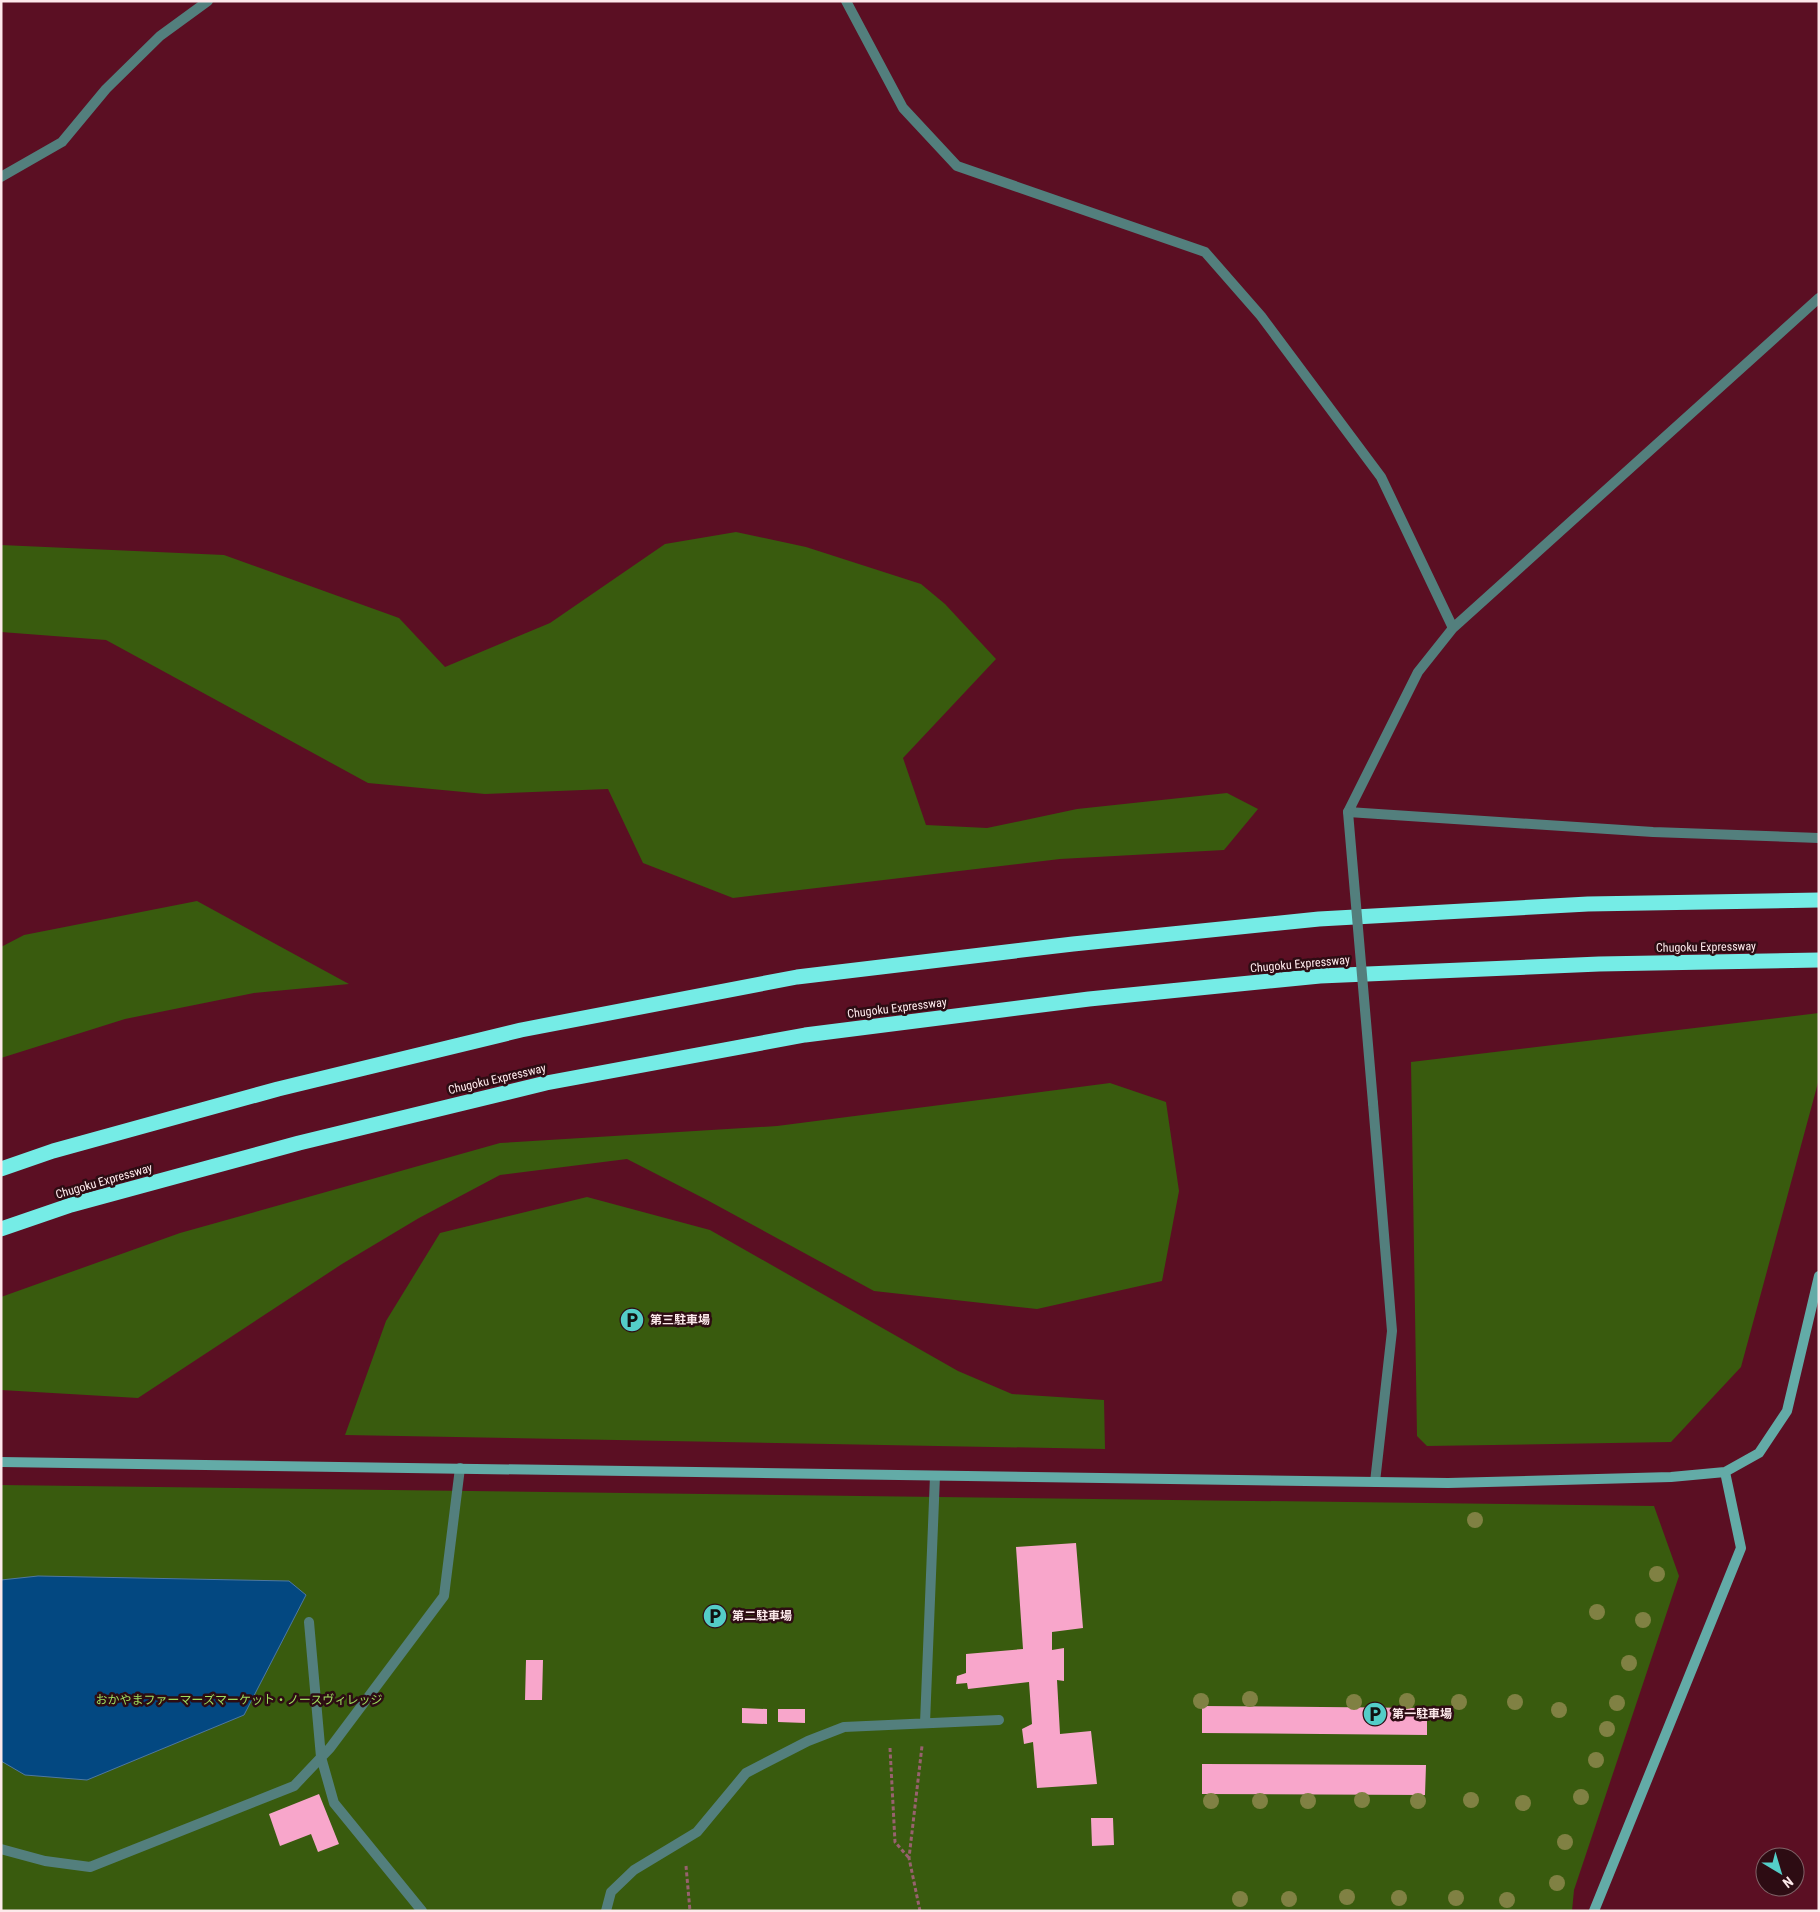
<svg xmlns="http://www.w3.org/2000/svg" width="1820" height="1912" font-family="'Roboto Condensed','Noto Sans JP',sans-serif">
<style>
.green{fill:#395b0e}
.water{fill:#034881;stroke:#4e78a1}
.building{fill:#f8a6cb}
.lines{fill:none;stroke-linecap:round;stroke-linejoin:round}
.path{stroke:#98616e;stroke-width:3;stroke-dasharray:4 2.5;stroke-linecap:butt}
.lane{stroke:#537f7d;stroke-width:10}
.street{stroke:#537f7d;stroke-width:10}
.secondary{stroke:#63aba7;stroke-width:10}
.highway{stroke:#75ece6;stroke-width:15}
.street-bridge{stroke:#537f7d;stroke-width:10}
.tree{fill:#808143}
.labels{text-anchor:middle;stroke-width:5;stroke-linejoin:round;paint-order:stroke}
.street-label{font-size:12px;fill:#fde9eb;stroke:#2d0c13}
.poi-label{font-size:12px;font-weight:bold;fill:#fde9eb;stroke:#2d0c13;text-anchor:start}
.park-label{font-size:12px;fill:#9fde5e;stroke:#2d0c13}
</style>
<rect width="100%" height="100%" fill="#5b0f23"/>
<!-- green -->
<path class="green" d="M736,532L806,547L921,584L945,604L996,659L903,758L926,825L987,828L1077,809L1227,793L1258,809L1224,850L1060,859L733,898L643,863L608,789L485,794L368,783L106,640L1,632V545L224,555L399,618L445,667L550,623L665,544Z
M197,901L349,984L254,993L125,1019L1,1058V947L24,935Z
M1819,1013V1079L1741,1367L1671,1442L1427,1446L1417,1436L1411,1062Z
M1110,1083L1166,1102L1179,1191L1162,1281L1037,1309L874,1291L707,1200L627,1159L500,1175L419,1218L342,1264L138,1398L1,1390V1297L180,1233L500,1143L777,1126Z
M587,1197L710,1230L958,1371L1012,1394L1104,1400L1105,1449L345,1435L386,1321L440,1233Z
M1,1485L1654,1506L1679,1576L1574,1890L1572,1911H1Z"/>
<!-- water -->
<path class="water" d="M38,1576L289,1581L306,1595L244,1715L87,1780L25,1775L1,1761V1580Z"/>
<!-- building -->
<path class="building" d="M1076,1543L1083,1628L1052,1632V1650L1064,1648V1681L1057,1680L1060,1734L1091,1731L1097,1784L1037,1788L1033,1742L1024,1744L1022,1729L1032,1724L1029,1682L968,1689L967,1683L956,1684L957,1676L966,1673V1654L1023,1649L1016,1547Z
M526,1660H543L542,1700H525Z
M1202,1706L1427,1708V1735L1202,1733Z
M742,1708L767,1709V1724L742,1723Z
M778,1709H805V1723L778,1722Z
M1202,1764L1426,1765L1425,1795L1202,1794Z
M319,1794L339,1844L318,1852L311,1834L280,1846L269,1814Z
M1091,1818H1113L1114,1845L1092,1846Z"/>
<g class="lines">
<!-- path -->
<path class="path" d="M890,1748L895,1842L909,1858
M686,1866L690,1911
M920,1911L909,1858L922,1746"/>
<!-- lane -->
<path class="lane" d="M309,1622L321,1757L334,1803L422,1911
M925,1723L935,1476
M1,1849L45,1861L90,1867L294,1786L330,1748L444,1596L460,1468
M606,1911L611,1892L634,1870L697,1832L746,1773L808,1741L844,1727L999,1720"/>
<!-- street -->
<path class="street" d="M846,1L903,108L957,166L1205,252L1261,316L1381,477L1453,628
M1,177L62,142L106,89L160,36L208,1
M1819,298L1453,628L1418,672L1348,812L1653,832L1819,838
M1373,1103L1392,1331L1375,1482"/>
<!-- secondary -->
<path class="secondary" d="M1,1462L1448,1483L1671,1477L1725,1472L1759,1453L1787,1411L1819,1276
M1594,1911L1741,1548L1725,1472"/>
<!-- highway -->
<path class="highway" d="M1,1169L53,1151L278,1089L521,1030L797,977L1073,944L1319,919L1588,904L1819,900
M1,1229L71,1205L299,1143L546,1083L805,1035L1089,999L1320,976L1599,964L1819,960"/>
<!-- street-bridge -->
<path class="street-bridge" d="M1348,812L1373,1103"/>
</g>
<!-- trees -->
<g class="tree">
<circle cx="1475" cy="1520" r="8"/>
<circle cx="1657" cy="1574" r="8"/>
<circle cx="1597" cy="1612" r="8"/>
<circle cx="1643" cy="1620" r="8"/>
<circle cx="1629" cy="1663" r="8"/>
<circle cx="1250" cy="1699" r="8"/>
<circle cx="1201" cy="1701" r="8"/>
<circle cx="1407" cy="1701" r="8"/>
<circle cx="1354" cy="1702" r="8"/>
<circle cx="1459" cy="1702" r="8"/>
<circle cx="1515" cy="1702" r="8"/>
<circle cx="1617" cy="1703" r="8"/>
<circle cx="1559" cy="1710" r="8"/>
<circle cx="1607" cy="1729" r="8"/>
<circle cx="1596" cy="1760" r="8"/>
<circle cx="1581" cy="1797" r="8"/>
<circle cx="1362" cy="1800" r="8"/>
<circle cx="1471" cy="1800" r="8"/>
<circle cx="1211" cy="1801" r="8"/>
<circle cx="1260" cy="1801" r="8"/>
<circle cx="1308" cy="1801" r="8"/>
<circle cx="1418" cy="1801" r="8"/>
<circle cx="1523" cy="1803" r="8"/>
<circle cx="1565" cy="1842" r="8"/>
<circle cx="1557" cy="1883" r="8"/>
<circle cx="1347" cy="1897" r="8"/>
<circle cx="1399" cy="1898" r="8"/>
<circle cx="1456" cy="1898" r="8"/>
<circle cx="1240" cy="1899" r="8"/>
<circle cx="1289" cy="1899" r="8"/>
<circle cx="1507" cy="1900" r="8"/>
</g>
<!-- icons -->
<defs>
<g id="parking-disc" transform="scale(1.25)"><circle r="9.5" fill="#54cdc8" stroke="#2d0c13"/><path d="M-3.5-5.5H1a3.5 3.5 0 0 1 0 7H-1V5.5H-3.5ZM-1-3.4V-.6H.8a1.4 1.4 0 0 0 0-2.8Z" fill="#111"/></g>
</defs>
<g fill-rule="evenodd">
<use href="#parking-disc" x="632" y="1320"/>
<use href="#parking-disc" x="715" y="1616"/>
<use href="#parking-disc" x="1375" y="1714"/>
</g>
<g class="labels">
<!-- street labels -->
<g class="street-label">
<text transform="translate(1706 947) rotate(-1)" y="4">Chugoku Expressway</text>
<text transform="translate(1300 964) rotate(-5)" y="4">Chugoku Expressway</text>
<text transform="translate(897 1008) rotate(-7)" y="4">Chugoku Expressway</text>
<text transform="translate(497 1079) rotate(-13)" y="4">Chugoku Expressway</text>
<text transform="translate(104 1181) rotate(-16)" y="4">Chugoku Expressway</text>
</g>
<!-- poi labels -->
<g class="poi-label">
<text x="650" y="1324">第三駐車場</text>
<text x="732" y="1620">第二駐車場</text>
<text x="1392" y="1718">第一駐車場</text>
</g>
<!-- park labels -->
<g class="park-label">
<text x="239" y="1704">おかやまファーマーズマーケット・ノースヴィレッジ</text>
</g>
</g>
<!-- border -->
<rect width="1820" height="1912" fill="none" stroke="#fde9eb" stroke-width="5"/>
<!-- north arrow -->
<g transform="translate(1780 1872) rotate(142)"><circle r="24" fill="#2d0c13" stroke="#806469"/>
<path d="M0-4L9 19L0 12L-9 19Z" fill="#54cdc8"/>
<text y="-8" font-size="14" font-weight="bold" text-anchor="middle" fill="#fde9eb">N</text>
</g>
</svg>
